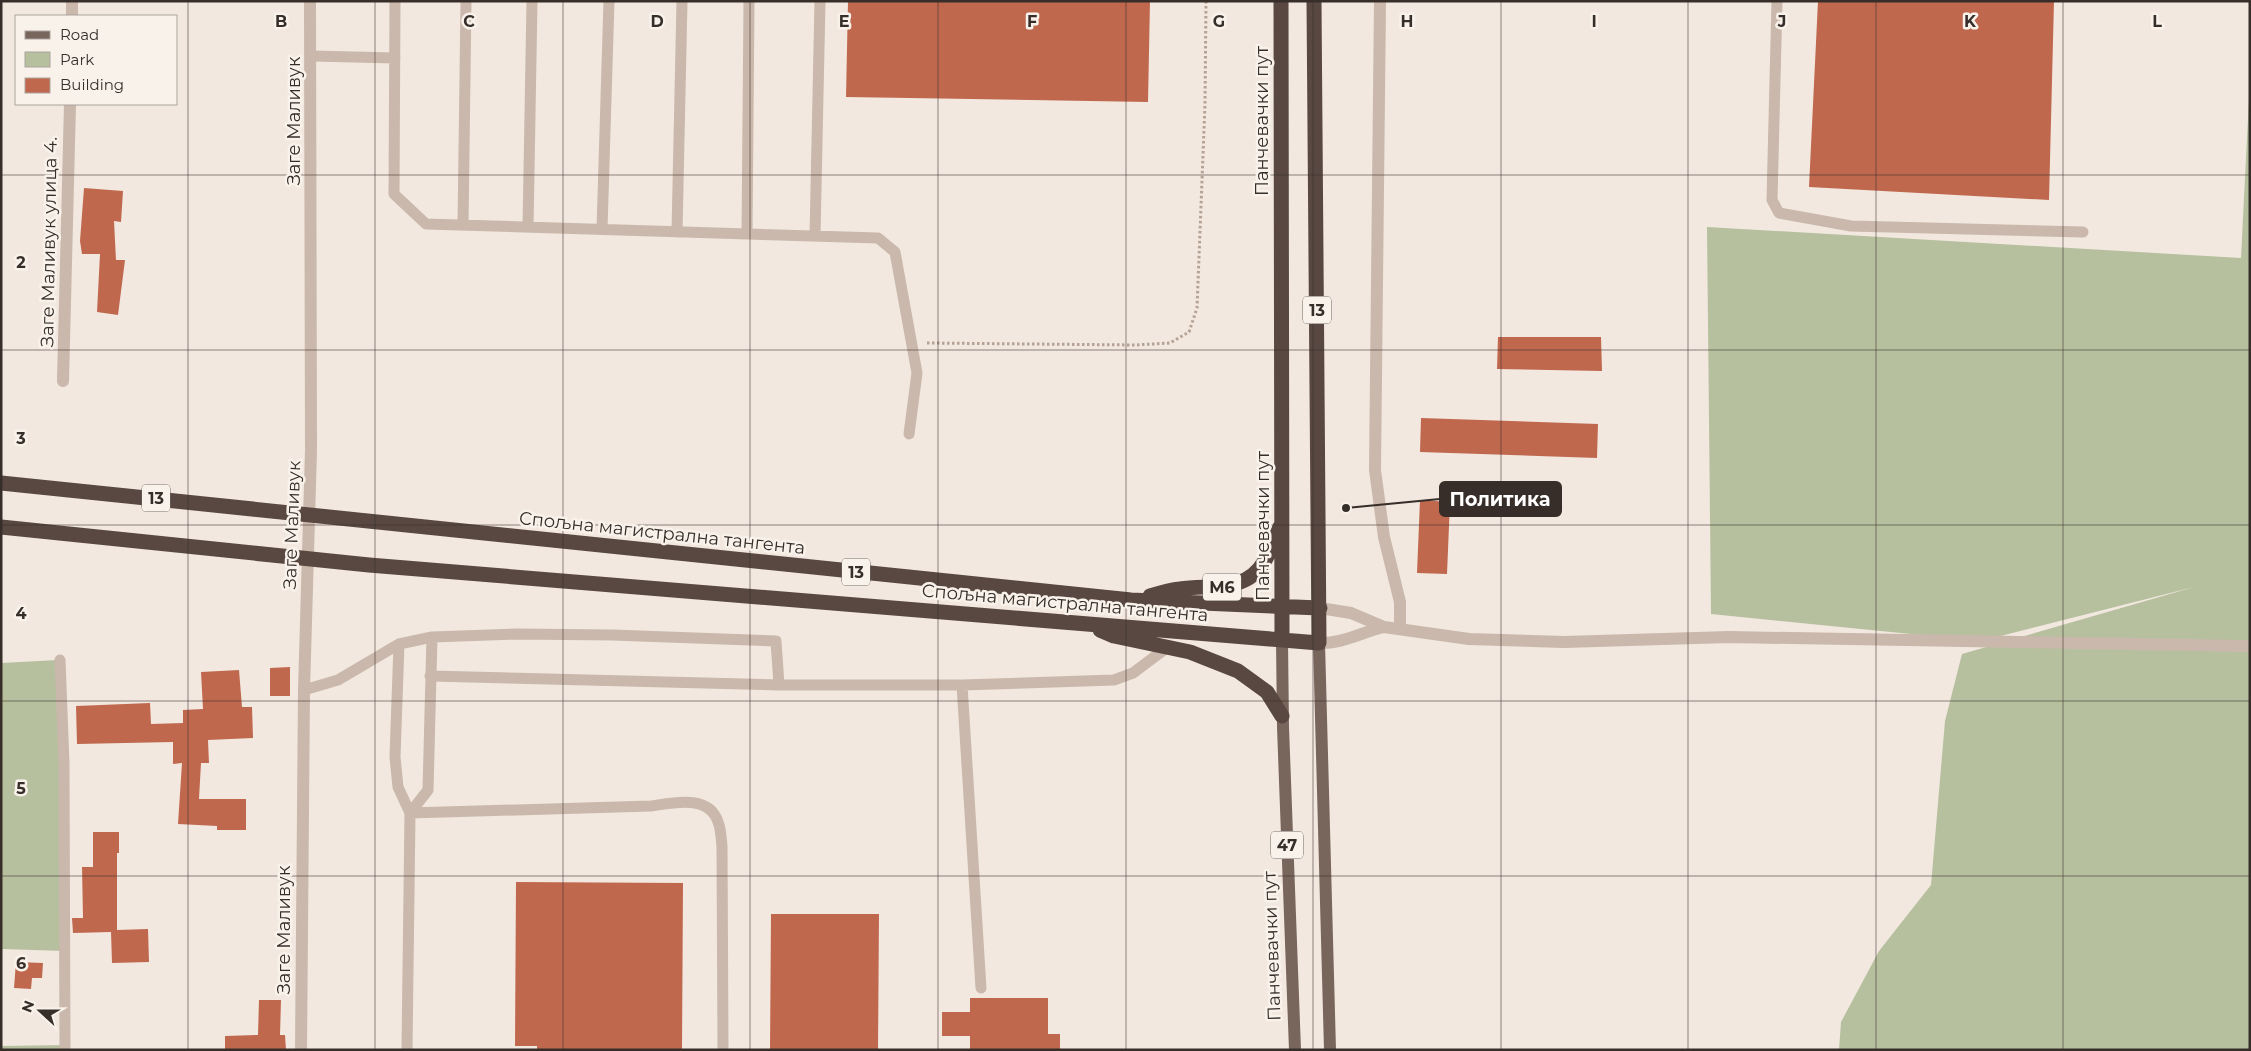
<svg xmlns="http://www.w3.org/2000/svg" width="2251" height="1051" font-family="Montserrat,sans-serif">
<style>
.green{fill:#b6c09f}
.building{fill:#c0684e}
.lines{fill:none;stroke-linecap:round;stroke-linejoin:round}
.path{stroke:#b5a295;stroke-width:3;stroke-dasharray:2.5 2.5;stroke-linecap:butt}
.lane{stroke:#c9b8ab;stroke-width:11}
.street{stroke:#c9b8ab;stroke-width:12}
.primary{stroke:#78655c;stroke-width:12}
.highway{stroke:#584841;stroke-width:15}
.grid{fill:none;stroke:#372e2a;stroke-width:1;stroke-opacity:0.55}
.labels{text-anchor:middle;stroke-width:5;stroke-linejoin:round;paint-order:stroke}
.shield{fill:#f9f2eb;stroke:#716964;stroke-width:1}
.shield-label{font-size:16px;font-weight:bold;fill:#372e2a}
.street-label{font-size:18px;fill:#372e2a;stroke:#f9f2eb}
.grid-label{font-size:16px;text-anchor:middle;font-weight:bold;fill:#372e2a;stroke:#f9f2eb;stroke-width:5;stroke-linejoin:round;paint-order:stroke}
.leader{fill:none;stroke:#372e2a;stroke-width:2}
.callout-dot{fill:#372e2a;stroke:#f9f2eb;stroke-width:2}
.callout{fill:#372e2a;stroke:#372e2a;stroke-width:2}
.callout-label{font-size:19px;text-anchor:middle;font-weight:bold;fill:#fff}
</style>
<rect width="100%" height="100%" fill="#f2e8df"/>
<!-- green -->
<path class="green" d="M2250,78V1050H1839L1841,1022L1879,951L1931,885L1945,721L1962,654L2194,587L1981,641L1711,614L1707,227L2241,258Z
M58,660L65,951L1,949V663Z
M65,1045V1050H1V1046Z"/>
<!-- building -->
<path class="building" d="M848,1H1150L1148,102L846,97Z
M1818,1H2054L2049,200L1809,187Z
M84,188L123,191L121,222L114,221L116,260H125L118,315L97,312L100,254H82L80,241Z
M1498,337H1601L1602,371L1497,369Z
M1421,418L1598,424L1597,458L1420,452Z
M1420,500L1450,502L1447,574L1417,573Z
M290,667V696H270V668Z
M239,670L242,707H252L253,738L208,740L209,763H201L199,799H246V830H217V826L178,824L182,763L173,764V742L77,744L76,706L150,703L151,724L183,723V710L203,709L201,672Z
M93,832H119V853H117V930L148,929L149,962L112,963L111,932L73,933L72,918H83L82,867H93Z
M516,882L683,883L682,1050H537V1046H515Z
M771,914H879L878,1050H770Z
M16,962L43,963L42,978H32L31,989L14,988Z
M970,998H1048V1034H1060V1050H970V1036H942V1012H970Z
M259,1000H281L280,1035H285L286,1050H225V1036L258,1035Z"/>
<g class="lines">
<!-- path -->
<path class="path" d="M927,343L1135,345L1170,343L1189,332L1197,308L1205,104L1206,1"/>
<!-- lane -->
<path class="lane" d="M395,1L394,194L426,224L878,238L895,252L917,373L909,434
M1777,1L1772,200L1779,213L1851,226L2083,232
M312,56L395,58
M463,225L466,1
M528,227L532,1
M602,229L609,1
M677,232L682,1
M747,234L749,1
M815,236L820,1
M399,644L395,757L398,787L410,813L407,1050
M60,660L64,763L65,1050
M430,676L779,685H962L1114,680L1133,673L1169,646
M962,685L981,988
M304,690L338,680L399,644L432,637L518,634L612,635L776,641L779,685
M410,813L651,806C673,803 709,794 718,822C721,829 721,838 722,846L723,1050
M410,813L428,790L432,637"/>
<!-- street -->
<path class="street" d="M1380,1L1375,470L1384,537L1400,602V629
M72,16V1
M63,381L70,104
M1320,608L1351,613L1384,627L1469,639L1564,642L1729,637L2250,646
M1319,643C1342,644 1362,632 1384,627
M301,1050L304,690L311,451L310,1"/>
<!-- primary -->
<path class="primary" d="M1282,640L1283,727L1295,1050
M1319,643L1330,1050"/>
<!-- highway -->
<path class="highway" d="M1281,1L1282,640
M1,483L1131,600L1320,608
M1,527L369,565L1319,643L1314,1
M1150,596C1160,593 1170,590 1180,589C1209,584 1245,594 1264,562C1270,552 1275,539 1280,527
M1100,630L1114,636L1190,652L1238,671L1267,692L1282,716"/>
</g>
<!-- grid -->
<path class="grid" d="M188,1V1050M375,1V1050M563,1V1050M750,1V1050M938,1V1050M1126,1V1050M1313,1V1050M1501,1V1050M1688,1V1050M1876,1V1050M2063,1V1050M1,175H2250M1,350H2250M1,525H2250M1,701H2250M1,876H2250"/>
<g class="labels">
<!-- shield labels -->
<g class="shield">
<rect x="1303" y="296.5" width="28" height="27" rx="4"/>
<rect x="142" y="484.5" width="28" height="27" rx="4"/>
<rect x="842" y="558.5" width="28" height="27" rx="4"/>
<rect x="1203" y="573.5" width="38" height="27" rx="4"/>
<rect x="1271" y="831.5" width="32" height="27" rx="4"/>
</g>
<g class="shield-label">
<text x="1317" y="316">13</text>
<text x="156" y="504">13</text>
<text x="856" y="578">13</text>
<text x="1222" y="593">M6</text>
<text x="1287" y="851">47</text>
</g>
<!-- street labels -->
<g class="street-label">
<text transform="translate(294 121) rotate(-90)" y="6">Заге Маливук</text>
<text transform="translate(1262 121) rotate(-90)" y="6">Панчевачки пут</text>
<text transform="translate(49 242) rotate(-89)" y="6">Заге Маливук улица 4.</text>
<text transform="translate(292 525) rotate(-88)" y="6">Заге Маливук</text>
<text transform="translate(1263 526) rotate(-90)" y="6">Панчевачки пут</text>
<text transform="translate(662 533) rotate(6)" y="6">Спољна магистрална тангента</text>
<text transform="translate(1065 603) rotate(5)" y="6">Спољна магистрална тангента</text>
<text transform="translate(284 930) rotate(-90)" y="6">Заге Маливук</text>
<text transform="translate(1272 946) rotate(-92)" y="6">Панчевачки пут</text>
</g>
</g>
<g class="grid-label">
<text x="281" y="27">B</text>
<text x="469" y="27">C</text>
<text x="657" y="27">D</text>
<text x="844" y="27">E</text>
<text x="1032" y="27">F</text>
<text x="1219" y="27">G</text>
<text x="1407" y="27">H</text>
<text x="1594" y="27">I</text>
<text x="1782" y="27">J</text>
<text x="1970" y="27">K</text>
<text x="2157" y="27">L</text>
<text x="21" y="268">2</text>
<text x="21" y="444">3</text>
<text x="21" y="619">4</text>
<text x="21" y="794">5</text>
<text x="21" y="969">6</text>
</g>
<!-- callouts -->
<path class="leader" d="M1346 508L1440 499"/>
<circle class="callout-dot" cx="1346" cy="508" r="5"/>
<rect class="callout" x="1440" y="482" width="121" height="34" rx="5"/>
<g class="callout-label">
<text x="1500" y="506">Политика</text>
</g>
<!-- border -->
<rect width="2251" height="1051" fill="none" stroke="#372e2a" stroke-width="5"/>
<!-- legend -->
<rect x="15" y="15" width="162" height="90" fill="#f9f2eb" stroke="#aba49e"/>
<rect x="25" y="31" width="25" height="8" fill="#78655c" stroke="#aba49e"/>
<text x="60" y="40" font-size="15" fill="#372e2a">Road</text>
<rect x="25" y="52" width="25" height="15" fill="#b6c09f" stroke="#aba49e"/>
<text x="60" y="65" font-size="15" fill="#372e2a">Park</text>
<rect x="25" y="78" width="25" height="15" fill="#c0684e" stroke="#aba49e"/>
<text x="60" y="90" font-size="15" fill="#372e2a">Building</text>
<!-- north arrow -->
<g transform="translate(40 1011) rotate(291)" stroke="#f9f2eb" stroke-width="4" paint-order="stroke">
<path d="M0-4L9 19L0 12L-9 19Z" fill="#372e2a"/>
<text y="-8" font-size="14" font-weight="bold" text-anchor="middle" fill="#372e2a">N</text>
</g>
</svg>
